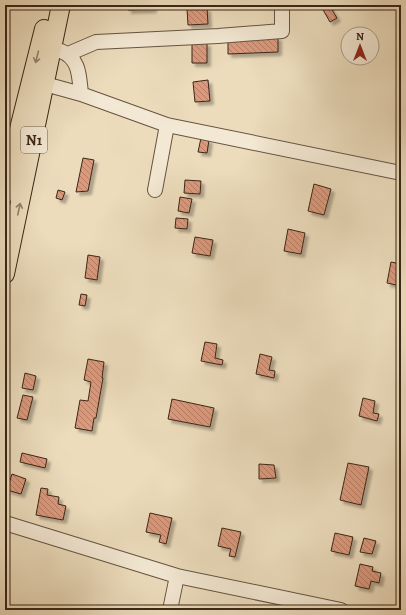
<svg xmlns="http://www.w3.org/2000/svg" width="406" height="615" font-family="Alegreya,serif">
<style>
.building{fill:url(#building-back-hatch);stroke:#3a2617;filter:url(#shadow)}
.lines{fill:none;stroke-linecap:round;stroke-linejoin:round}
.minor-casing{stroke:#665440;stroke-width:16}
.major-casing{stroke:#3a2617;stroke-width:20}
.minor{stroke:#f3e8d3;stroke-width:14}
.major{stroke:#ecdcbc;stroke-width:18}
.oneway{stroke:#93816a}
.labels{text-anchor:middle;stroke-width:4;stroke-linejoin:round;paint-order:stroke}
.shield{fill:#f3e8d3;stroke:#72604f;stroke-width:1}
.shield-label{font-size:15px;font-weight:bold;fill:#3a2617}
</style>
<defs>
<pattern id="building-back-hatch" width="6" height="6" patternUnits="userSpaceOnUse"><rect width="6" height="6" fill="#dc997c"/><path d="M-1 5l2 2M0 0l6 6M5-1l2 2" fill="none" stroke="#b37d65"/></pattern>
<filter id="shadow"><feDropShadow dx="3.5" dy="3.5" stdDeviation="1" flood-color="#0004"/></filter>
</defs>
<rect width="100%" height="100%" fill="#ecdcbc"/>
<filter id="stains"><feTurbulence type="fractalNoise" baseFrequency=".005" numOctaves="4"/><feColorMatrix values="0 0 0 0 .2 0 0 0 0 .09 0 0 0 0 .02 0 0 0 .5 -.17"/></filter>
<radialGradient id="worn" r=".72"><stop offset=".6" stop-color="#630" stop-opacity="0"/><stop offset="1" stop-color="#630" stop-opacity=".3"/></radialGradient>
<!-- building -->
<path class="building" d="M128,5H153V9L128,10Z
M323,5H329L337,18L330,22L321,6Z
M207,8L208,24L188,25L187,9Z
M278,37V52L228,54V39Z
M192,43H207V63H192Z
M208,80L210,101L195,102L193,82Z
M201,138L209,140L207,153L198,152Z
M83,158L94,160L88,191L76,192Z
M185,180L201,181L200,194L184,193Z
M314,184L331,189L324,215L308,211Z
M58,190L65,192L62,200L56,198Z
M180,197L192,199L189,213L178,211Z
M176,218L188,219L187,229L175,228Z
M288,229L305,233L301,254L284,251Z
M195,237L213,240L210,256L192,253Z
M88,255L100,257L97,280L85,278Z
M391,262L401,264V286L387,283Z
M81,294L87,295L85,306L79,305Z
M205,342L217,344L215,358L223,360L222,365L201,361Z
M260,354L272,357L269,370L275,371L274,378L256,374Z
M88,359L104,362L102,378H103L96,418H94L92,431L75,428L80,400L88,401L91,382L84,380Z
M25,373L36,376L33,390L22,388Z
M23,395L33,397L27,420L17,418Z
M363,398L375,401L373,413L379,414L377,421L359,416Z
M172,399L214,408L210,427L168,419Z
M22,453L47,459L45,468L20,462Z
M348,463L369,467L361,505L340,500Z
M259,464L274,465L276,478L259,479Z
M12,474L26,479L21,494L7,490Z
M41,488L48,489L47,495L59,497L58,504L66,506L63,520L36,515Z
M150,513L172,518L166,544L159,542L161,535L146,532Z
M222,528L241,532L235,557L229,556L231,549L218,546Z
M335,533L353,537L349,555L331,551Z
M364,538L376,541L372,554L360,552Z
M360,564L373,567L372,571L381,573L379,583L371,581L369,589L355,586Z"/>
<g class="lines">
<!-- minor casing -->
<g class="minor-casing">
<path id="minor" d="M61,51C80,59 79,76 81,94
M68,54L96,42L218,36L282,31V5
M45,84L81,94L167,125L401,173
M155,190L167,125
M5,523L177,576L341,610
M170,610L177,576"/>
</g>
<!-- major casing -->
<g class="major-casing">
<path id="major" d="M5,194L20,125L44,29
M5,274L61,5"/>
</g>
<!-- minor -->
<use href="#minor" class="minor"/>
<!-- major -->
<use href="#major" class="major"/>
</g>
<!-- one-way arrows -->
<defs><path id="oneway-shaft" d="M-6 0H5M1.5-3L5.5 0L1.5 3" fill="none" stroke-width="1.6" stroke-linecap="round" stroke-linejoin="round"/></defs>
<g class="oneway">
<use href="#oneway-shaft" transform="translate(37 57) rotate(104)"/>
<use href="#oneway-shaft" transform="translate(19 209) rotate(-78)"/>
</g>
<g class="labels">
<!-- shield labels -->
<rect class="shield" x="21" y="127" width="26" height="26" rx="3"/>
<g class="shield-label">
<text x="34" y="145">N1</text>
</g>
</g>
<!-- margin -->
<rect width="406" height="615" fill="none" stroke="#ecdcbc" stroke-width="20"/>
<rect x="6" y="6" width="394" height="603" fill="none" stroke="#3a2617" stroke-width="2"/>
<rect x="10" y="10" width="386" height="595" fill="none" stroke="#3a2617"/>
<!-- north arrow -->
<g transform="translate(360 46)"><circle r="19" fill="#f3e8d3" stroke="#a99a88"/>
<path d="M0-3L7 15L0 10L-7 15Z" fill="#8f2418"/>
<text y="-6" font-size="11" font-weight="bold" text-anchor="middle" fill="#3a2617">N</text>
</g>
<rect width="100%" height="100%" filter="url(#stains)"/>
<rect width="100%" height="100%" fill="url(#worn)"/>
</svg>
